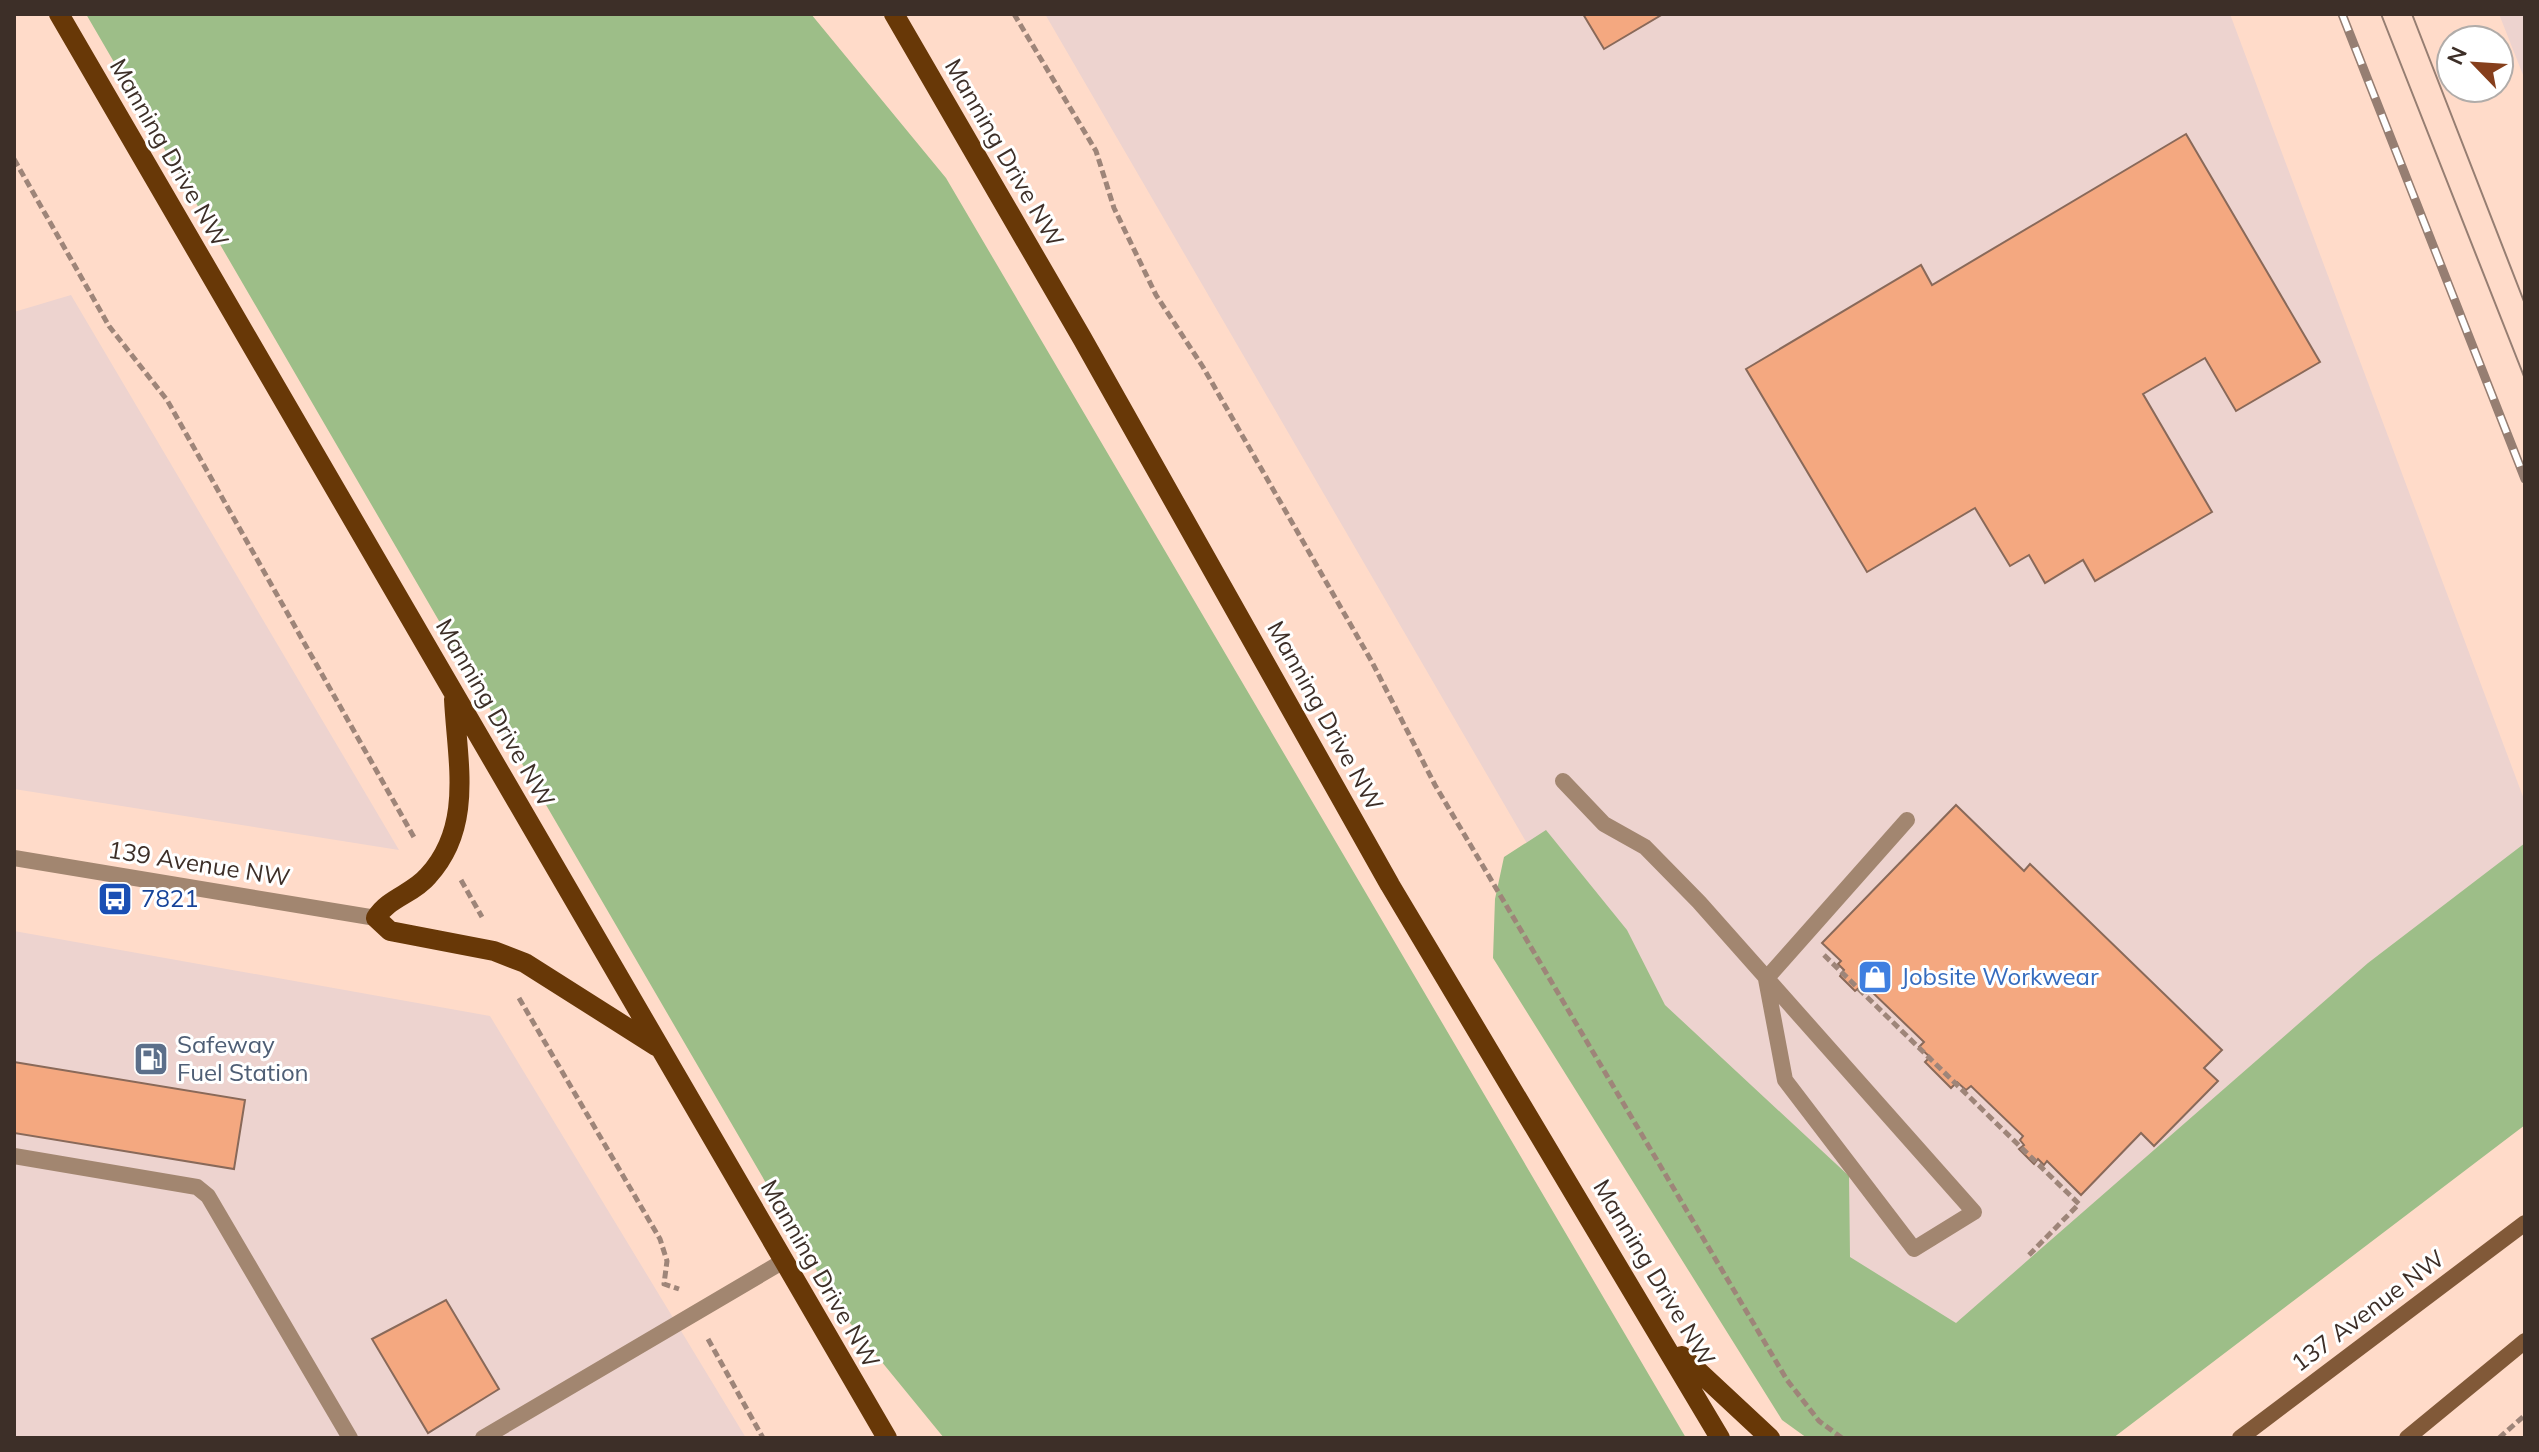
<svg xmlns="http://www.w3.org/2000/svg" width="2539" height="1452" font-family="Mulish,sans-serif">
<style>
.commercial{fill:#edd3cf}
.green{fill:#9dbe88}
.building{fill:#f4a880;stroke:#896959;stroke-width:2}
.lines{fill:none;stroke-linecap:round;stroke-linejoin:round}
.path{stroke:#9e8579;stroke-width:5;stroke-dasharray:8 4;stroke-linecap:butt}
.lane{stroke:#a28670;stroke-width:16}
.street{stroke:#a28670;stroke-width:16}
.secondary{stroke:#815938;stroke-width:16}
.primary{stroke:#683807;stroke-width:20}
.tram{stroke:#967e72;stroke-width:2}
.rail-casing{stroke:#967e72;stroke-width:9}
.rail{stroke:#fff;stroke-width:6;stroke-dasharray:18;stroke-linecap:butt}
.labels{text-anchor:middle;stroke-width:6;stroke-linejoin:round;paint-order:stroke}
.street-label{font-size:24px;fill:#3d2f28;stroke:#fff}
.transit-label{font-size:24px;fill:#164399;stroke:#fff;text-anchor:start}
.shop-label{font-size:24px;fill:#366cbe;stroke:#fff;text-anchor:start}
.service-label{font-size:24px;fill:#4e5e75;stroke:#fff;text-anchor:start}
</style>
<rect width="100%" height="100%" fill="#ffdbc9"/>
<!-- commercial -->
<path class="commercial" d="M1045,14H2230L2525,802V1032L2088,1375L1830,1365Z
M2499,14H2525V80Z
M71,295L399,850L14,789V312Z
M14,931L490,1016L746,1438H14Z"/>
<!-- green -->
<path class="green" d="M86,14H811L946,178L1686,1438H944L841,1312Z
M1546,830L1627,930L1665,1005L1849,1176L1850,1257L1956,1323L2368,963L2525,843V1125L2113,1438H1807L1782,1420L1493,958L1495,899L1504,857Z"/>
<!-- building -->
<path class="building" d="M1583,14H1663L1604,49Z
M2186,134L2320,362L2236,411L2205,358L2143,394L2212,512L2095,581L2083,560L2045,583L2029,555L2010,566L1975,508L1867,572L1746,369L1921,265L1932,285Z
M1956,805L2024,871L2030,864L2222,1050L2204,1068L2218,1081L2154,1146L2141,1133L2081,1195L2047,1161L2044,1165L2038,1159L2034,1164L2019,1149L2024,1145L2020,1140L2023,1136L1971,1086L1966,1090L1957,1082L1951,1088L1925,1062L1930,1057L1919,1047L1924,1042L1869,989L1866,993L1860,987L1855,991L1840,976L1844,970L1838,964L1841,961L1822,943Z
M14,1062L245,1100L234,1169L14,1133Z
M446,1300L499,1389L428,1433L372,1339Z"/>
<g class="lines">
<!-- path -->
<path class="path" d="M1014,14L1096,151L1114,208L1156,295L1203,367L1372,662L1435,785L1787,1380L1819,1421L1842,1438
M14,159L109,326L167,400L415,839
M461,880L482,917
M1824,955L2079,1204L2029,1255
M519,998L660,1239L667,1261L664,1284L679,1289
M708,1339L763,1438
M2499,1438L2525,1415"/>
<!-- lane -->
<path class="lane" d="M1563,781L1604,824L1645,847L1699,902L1974,1212L1914,1249L1785,1080L1766,979L1907,820
M14,1156L197,1187L208,1196L350,1438
M483,1438L782,1262"/>
<!-- street -->
<path class="street" d="M14,858L376,918"/>
<!-- secondary -->
<path class="secondary" d="M2240,1438L2525,1223
M2407,1438L2525,1341"/>
<!-- primary -->
<path class="primary" d="M59,14L887,1438
M894,14L1082,338L1390,885L1720,1438
M454,699C457,761 474,826 428,876C413,894 388,898 376,918L390,931L494,951L525,963L656,1046
M1682,1356L1770,1438"/>
<!-- tram -->
<path class="tram" d="M2381,14L2525,379
M2412,14L2525,304"/>
<!-- rail casing -->
<g class="rail-casing">
<path id="rail" d="M2342,14L2525,479"/>
</g>
<!-- rail -->
<use href="#rail" class="rail"/>
</g>
<!-- icons -->
<defs>
<g id="bus-square" transform="scale(1.8)"><rect x="-9" y="-9" width="18" height="18" rx="4" fill="#1a4fb4" stroke="#fff"/><path d="M-5-6H5V4H4V6H2V4H-2V6H-4V4H-5ZM-3.5-4V0h7V-4ZM-3.5 1.2v1.5H-2V1.2ZM2 1.2v1.5H3.5V1.2Z" fill="#fff"/></g>
<g id="shop-square" transform="scale(1.8)"><rect x="-9" y="-9" width="18" height="18" rx="4" fill="#3f7fe0" stroke="#fff"/><path d="M-5-2.5h2.3a2.7 3.5 0 0 1 5.4 0H5L5.5 6h-11ZM-1.5-2.5h3a1.5 2.3 0 0 0-3 0Z" fill="#fff"/></g>
<g id="fuel-square" transform="scale(1.8)"><rect x="-9" y="-9" width="18" height="18" rx="4" fill="#5c6f8a" stroke="#fff"/><path d="M-5.5-6h7V0h2V4h1.3V-2.5L3-4.5l.8-.8L6-3V5H2.5V1h-1V6h-7ZM-4.2-4.7v3.2H.2V-4.7Z" fill="#fff"/></g>
</defs>
<g fill-rule="evenodd">
<use href="#bus-square" x="115" y="899"/>
<use href="#shop-square" x="1875" y="977"/>
<use href="#fuel-square" x="151" y="1059"/>
</g>
<g class="labels">
<!-- street labels -->
<g class="street-label">
<text transform="translate(169 153) rotate(60)" y="8">Manning Drive NW</text>
<text transform="translate(1004 153) rotate(60)" y="8">Manning Drive NW</text>
<text transform="translate(495 713) rotate(60)" y="8">Manning Drive NW</text>
<text transform="translate(1325 716) rotate(61)" y="8">Manning Drive NW</text>
<text transform="translate(199 864) rotate(9)" y="8">139 Avenue NW</text>
<text transform="translate(1654 1273) rotate(59)" y="8">Manning Drive NW</text>
<text transform="translate(820 1274) rotate(60)" y="8">Manning Drive NW</text>
<text transform="translate(2368 1311) rotate(-37)" y="8">137 Avenue NW</text>
</g>
<!-- transit labels -->
<g class="transit-label">
<text x="141" y="907">7821</text>
</g>
<!-- shop labels -->
<g class="shop-label">
<text x="1901" y="985">Jobsite Workwear</text>
</g>
<!-- service labels -->
<g class="service-label">
<text x="177" y="1053">Safeway<tspan x="177" dy="28">Fuel Station</tspan></text>
</g>
</g>
<!-- border -->
<rect width="2539" height="1452" fill="none" stroke="#3d2f28" stroke-width="32"/>
<!-- north arrow -->
<g transform="translate(2475 64) rotate(295)"><circle r="38" fill="#ffffff" stroke="#b1aca9" stroke-width="2"/>
<path d="M0-6L14 30L0 20L-14 30Z" fill="#863f1c"/>
<text y="-12" font-size="22" font-weight="bold" text-anchor="middle" fill="#3d2f28">N</text>
</g>
</svg>
